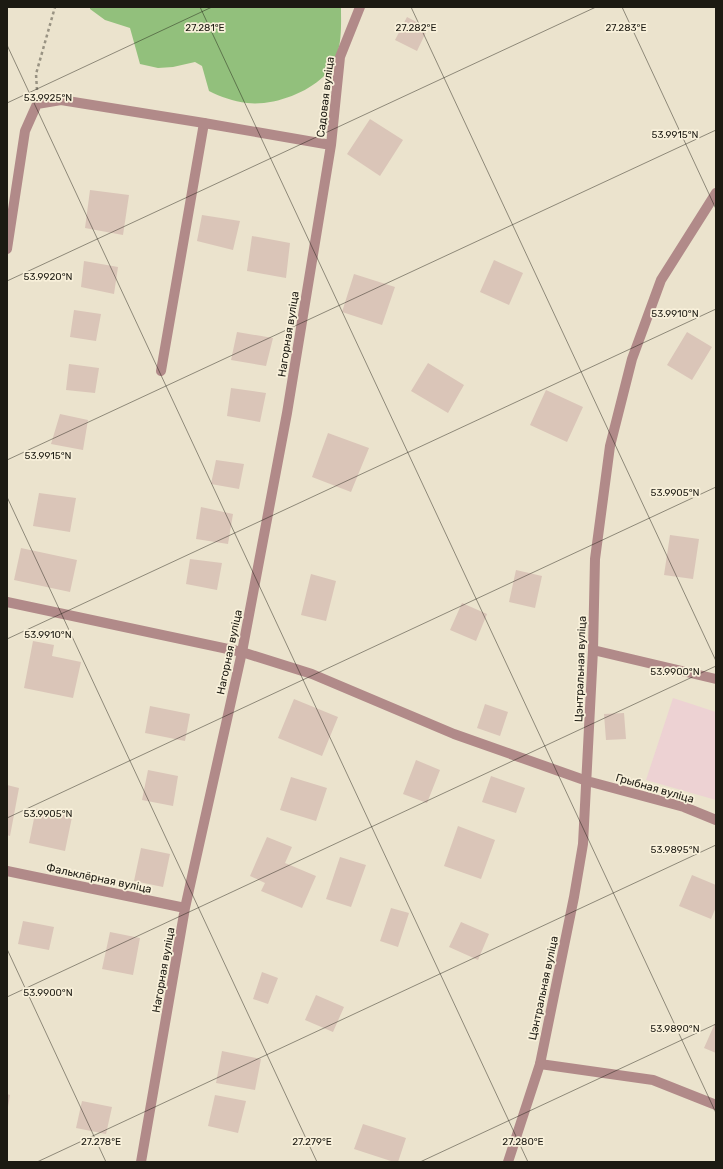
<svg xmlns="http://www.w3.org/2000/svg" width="723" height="1169" font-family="Rubik,sans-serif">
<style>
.industrial{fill:#edd2d3}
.forest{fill:#92c07c}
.building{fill:#dac5b8}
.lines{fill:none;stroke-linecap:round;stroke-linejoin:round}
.path{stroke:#999383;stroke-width:2.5;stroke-dasharray:3 3;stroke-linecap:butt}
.service{stroke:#b18a89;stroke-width:10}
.minor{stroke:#b18a89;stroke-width:10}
.ticks{fill:none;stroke:#1c1a12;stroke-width:1;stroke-opacity:0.45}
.labels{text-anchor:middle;stroke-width:3.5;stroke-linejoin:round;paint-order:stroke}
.street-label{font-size:11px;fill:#1c1a12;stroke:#f8f0da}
.ticks-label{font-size:10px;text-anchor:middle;fill:#1c1a12;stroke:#f8f0da;stroke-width:3.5;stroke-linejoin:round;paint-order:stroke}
</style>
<rect width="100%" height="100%" fill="#ebe3cd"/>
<!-- industrial -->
<path class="industrial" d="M673,698L716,712V800L646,780Z"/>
<!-- forest -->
<path class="forest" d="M90,7H341C341,19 342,42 337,53C334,60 329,72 323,77C305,94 272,106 247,103C233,101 221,97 209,91L202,66L195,62L173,67L158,68L140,64L130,28L105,20L90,9Z"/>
<!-- building -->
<path class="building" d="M407,17L428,28L417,51L395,40Z
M370,119L403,140L380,176L347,154Z
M90,190L129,195L123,235L85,228Z
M202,215L240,221L233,250L197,241Z
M252,236L290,243L286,278L247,271Z
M494,260L523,273L509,305L480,292Z
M84,261L118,267L114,294L81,287Z
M354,274L395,287L382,325L342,312Z
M74,310L101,314L96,341L70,337Z
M237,332L273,338L266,366L231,360Z
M687,332L712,347L692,380L667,365Z
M428,363L464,385L448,413L411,391Z
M69,364L99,368L95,393L66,390Z
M231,388L266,393L260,422L227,416Z
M546,390L583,407L567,442L530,425Z
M60,414L88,420L83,450L51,444Z
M328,433L369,448L351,492L312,477Z
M216,460L244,464L239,489L211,484Z
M39,493L76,498L70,532L33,526Z
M201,507L233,514L228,544L196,539Z
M670,535L699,539L693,579L664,575Z
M21,548L77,560L70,592L14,580Z
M190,559L222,563L217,590L186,584Z
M516,570L542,576L535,608L509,602Z
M311,574L336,581L326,621L301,615Z
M462,603L487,614L476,641L450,630Z
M33,641L54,645L52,656L81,662L73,698L24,688Z
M294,699L338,717L322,756L278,738Z
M485,704L508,712L500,736L477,728Z
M150,706L190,714L185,741L145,733Z
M624,713L626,739L606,740L604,714Z
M416,760L440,770L427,803L403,794Z
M148,770L178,776L173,806L142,800Z
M491,776L525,788L516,813L482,802Z
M291,777L327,788L316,821L280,810Z
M7,785L19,788L10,836L7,835Z
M36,809L72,817L65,851L29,843Z
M458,826L495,840L481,879L444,866Z
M267,837L292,847L285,863L316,876L302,908L261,891L265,883L250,876Z
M141,848L170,854L163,887L134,881Z
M340,857L366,865L351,907L326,899Z
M692,875L716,885V907L711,919L679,906Z
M391,908L409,913L398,947L380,941Z
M23,921L54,927L49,950L18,944Z
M461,922L489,934L478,960L449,947Z
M110,932L140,938L133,975L102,969Z
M262,972L278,978L268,1004L253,999Z
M316,995L344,1007L333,1032L305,1020Z
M716,1021V1053L704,1048Z
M222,1051L261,1059L255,1090L216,1083Z
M7,1094L10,1095L8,1107H7Z
M215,1095L246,1101L238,1133L208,1126Z
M82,1101L112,1107L106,1134L76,1128Z
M363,1124L406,1138L398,1162H394L354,1149Z"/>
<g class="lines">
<!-- path -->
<path class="path" d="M37,90L36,74L55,7"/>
<!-- service -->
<path class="service" d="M161,371L204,123
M7,602L242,652L312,674L454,734L587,781
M593,650L716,679
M540,1064L653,1080L716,1105"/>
<!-- minor -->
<path class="minor" d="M7,249L25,131L37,104L61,100L204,123L331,145
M587,781L684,807L716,820
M7,871L185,908
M141,1162L185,908L242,652L287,413L331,145L340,57L360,7
M508,1162L540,1064L574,897L583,844L593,650L595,559L610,446L632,359L661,280L716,193"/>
</g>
<!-- ticks -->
<path class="ticks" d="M200,7L716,1113M411,7L716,661M622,7L716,209M7,45L528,1162M7,103L212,7M7,281L596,7M7,460L716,130M7,497L317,1162M7,639L716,309M7,818L716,487M7,949L106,1162M7,997L716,666M37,1162L716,845M420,1162L716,1024"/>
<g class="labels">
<!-- street labels -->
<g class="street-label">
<text transform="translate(325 97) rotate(-83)" y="4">Садовая вуліца</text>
<text transform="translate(288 334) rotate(-81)" y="4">Нагорная вуліца</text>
<text transform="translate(229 652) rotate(-78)" y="4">Нагорная вуліца</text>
<text transform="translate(580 669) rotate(-88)" y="4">Цэнтральная вуліца</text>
<text transform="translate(655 788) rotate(16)" y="4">Грыбная вуліца</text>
<text transform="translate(99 878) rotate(12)" y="4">Фальклёрная вуліца</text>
<text transform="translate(163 970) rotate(-80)" y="4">Нагорная вуліца</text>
<text transform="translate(543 988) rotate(-78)" y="4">Цэнтральная вуліца</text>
</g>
</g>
<g class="ticks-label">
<text x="205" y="31">27.281°E</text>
<text x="626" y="31">27.283°E</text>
<text x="416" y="31">27.282°E</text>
<text x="48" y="101">53.9925°N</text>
<text x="675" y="138">53.9915°N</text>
<text x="48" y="280">53.9920°N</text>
<text x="675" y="317">53.9910°N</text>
<text x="48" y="459">53.9915°N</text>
<text x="675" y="496">53.9905°N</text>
<text x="48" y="638">53.9910°N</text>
<text x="675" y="675">53.9900°N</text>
<text x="48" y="817">53.9905°N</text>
<text x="675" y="853">53.9895°N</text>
<text x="48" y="996">53.9900°N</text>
<text x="675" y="1032">53.9890°N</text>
<text x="101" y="1145">27.278°E</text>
<text x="312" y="1145">27.279°E</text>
<text x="523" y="1145">27.280°E</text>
</g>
<!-- border -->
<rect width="723" height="1169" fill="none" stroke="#1c1a12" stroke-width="16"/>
</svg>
